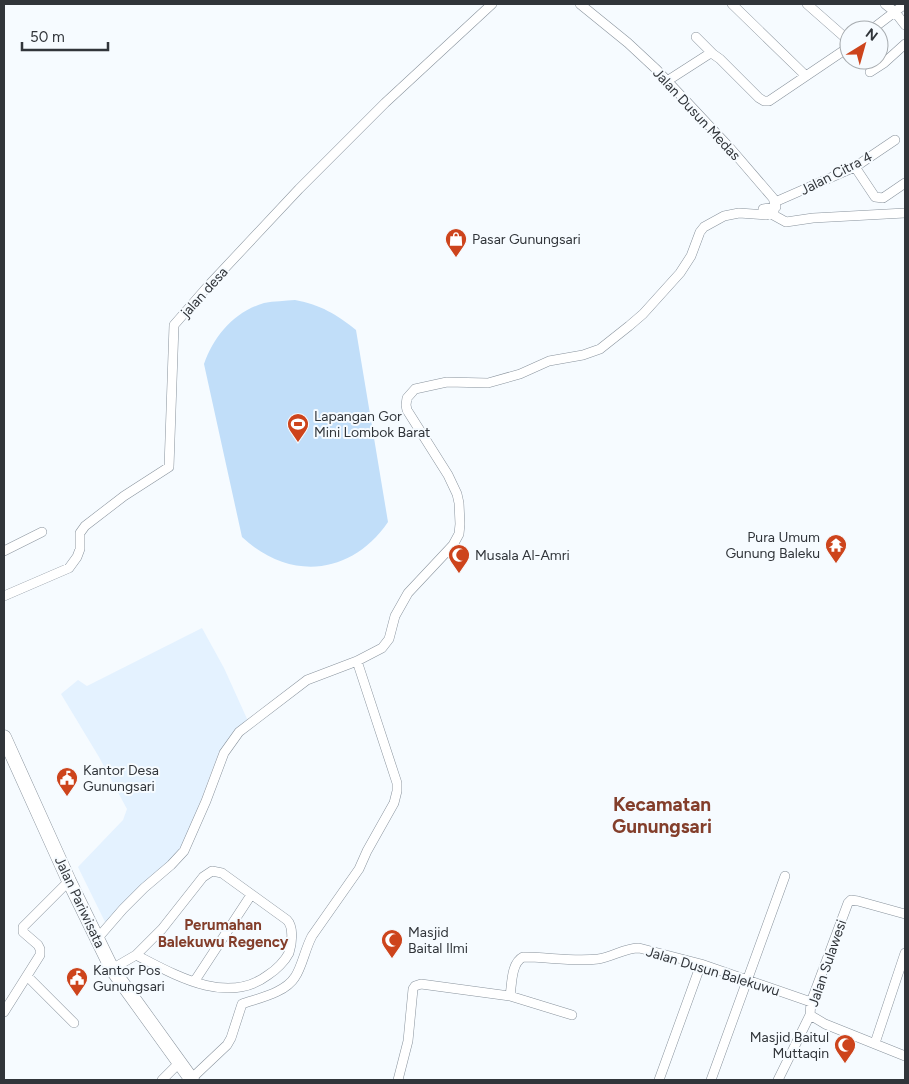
<svg xmlns="http://www.w3.org/2000/svg" width="909" height="1084" font-family="Figtree,sans-serif">
<style>
.built{fill:#e4f2ff}
.green{fill:#c1def9}
.lines{fill:none;stroke-linecap:round;stroke-linejoin:round}
.minor-casing{stroke:#89939d;stroke-width:10}
.secondary-casing{stroke:#89939d;stroke-width:15}
.minor{stroke:#fff;stroke-width:9}
.secondary{stroke:#fff;stroke-width:14}
.labels{text-anchor:middle;stroke-width:4;stroke-linejoin:round;paint-order:stroke}
.street-label{font-size:14px;fill:#31353a;stroke:#f6fbff}
.poi-label{font-size:14px;fill:#31353a;stroke:#f6fbff;text-anchor:start}
.neighbourhood-label{font-size:15px;font-weight:bold;fill:#833e2b;stroke:#f6fbff}
.district-label{font-size:19px;font-weight:bold;fill:#833e2b;stroke:#f6fbff}
</style>
<rect width="100%" height="100%" fill="#f6fbff"/>
<!-- built -->
<path class="built" d="M202,628L224,668L248,721L234,731L219,752L183,847L107,926L78,867L123,820L127,809L99,757L61,694L78,680L87,686Z"/>
<!-- green -->
<path class="green" d="M295,300C321,305 336,314 356,330L388,522C351,576 289,581 242,537L204,364C214,336 234,312 264,303C274,301 285,301 295,300Z"/>
<g class="lines">
<!-- minor casing -->
<g class="minor-casing">
<path id="minor" d="M732,4L805,75
M807,4L849,41
M885,4L895,12L905,25
M871,30L905,4
M696,37L713,54
M870,72L884,63L905,44
M667,81L709,54H713L720,59L759,98L764,101H769L849,47
M855,167L875,197L883,198L905,183
M775,202L855,167L895,140
M766,211L786,222L813,218L905,213
M4,551L42,532
M4,596L69,568L77,557L80,549V533L85,526L124,496L169,467L174,325L209,285L299,189L385,103L492,4
M97,939L123,909L144,888L171,865L184,851L206,801L224,753L239,732L307,680L357,661L382,648L389,639L395,616L408,593L453,545L459,534L460,524L459,503L457,494L448,475L407,410L406,405L407,398L415,389L447,382L488,383L520,374L549,361L583,355L600,349L629,326L643,314L680,273L691,256L700,232L704,227L724,216L739,213L766,215L774,212L763,209L776,207L773,198L730,148L657,70L628,43L580,4
M112,969L136,955L162,929L203,877L212,871L222,873L287,920C294,927 292,943 289,953C285,961 276,970 268,975C227,1006 175,975 136,955
M27,976L74,1023
M194,982L251,895
M510,996L572,1015
M4,1012L40,955V949L38,945L23,932V927L69,881
M810,1015L825,1024L905,1056
M875,1043L905,953
M191,1079L227,1045L231,1038L242,1004C259,998 285,993 295,977C302,967 305,949 312,936L359,869L367,851L394,803L397,791V783L357,661
M162,1080L179,1063
M398,1080L408,1041L413,989L415,986L421,984L510,996C512,984 511,963 523,957C548,957 573,962 598,959C612,957 625,948 639,948L701,964L811,1002
M659,1080L701,964
M711,1080L785,876
M778,1080L810,1015L811,1002L848,903L851,900L858,901L905,914"/>
</g>
<!-- secondary casing -->
<g class="secondary-casing">
<path id="secondary" d="M4,737L69,881L112,969L192,1080"/>
</g>
<!-- minor -->
<use href="#minor" class="minor"/>
<!-- secondary -->
<use href="#secondary" class="secondary"/>
</g>
<!-- icons -->
<defs>
<g id="shop-pin" transform="scale(1.125)"><path d="M0 17L-7.5 6A9.5 9.5 0 1 1 7.5 6Z" fill="#cd441c" stroke="#f6fbff"/><path d="M-5-2.5h2.3a2.7 3.5 0 0 1 5.4 0H5L5.5 6h-11ZM-1.5-2.5h3a1.5 2.3 0 0 0-3 0Z" fill="#fff"/></g>
<g id="stadium-pin" transform="scale(1.125)"><path d="M0 17L-7.5 6A9.5 9.5 0 1 1 7.5 6Z" fill="#cd441c" stroke="#f6fbff"/><path d="M0-5a6.5 5 0 1 0 0 10a6.5 5 0 1 0 0-10ZM-3.5-1.8h7v3.6h-7Z" fill="#fff"/></g>
<g id="temple-pin" transform="scale(1.125)"><path d="M0 17L-7.5 6A9.5 9.5 0 1 1 7.5 6Z" fill="#cd441c" stroke="#f6fbff"/><path d="M0-6L5-2H3V0L6.5 2.5H4V6H1.5V3h-3V6H-4V2.5H-6.5L-3 0V-2H-5Z" fill="#fff"/></g>
<g id="mosque-pin" transform="scale(1.125)"><path d="M0 17L-7.5 6A9.5 9.5 0 1 1 7.5 6Z" fill="#cd441c" stroke="#f6fbff"/><path d="M3.5-4.9A6 6 0 1 0 3.5 4.9A5 5 0 1 1 3.5-4.9Z" fill="#fff"/></g>
<g id="civic-pin" transform="scale(1.125)"><path d="M0 17L-7.5 6A9.5 9.5 0 1 1 7.5 6Z" fill="#cd441c" stroke="#f6fbff"/><path d="M-.6-6.5H3V-4.5H.6V-3L4-1V1h2V6H-6V1h2V-1L-.6-3ZM-1.2 2.5V6h2.4V2.5Z" fill="#fff"/></g>
</defs>
<g fill-rule="evenodd">
<use href="#shop-pin" x="456" y="239"/>
<use href="#stadium-pin" x="298" y="424"/>
<use href="#temple-pin" x="836" y="545"/>
<use href="#mosque-pin" x="459" y="555"/>
<use href="#civic-pin" x="67" y="778"/>
<use href="#mosque-pin" x="392" y="940"/>
<use href="#civic-pin" x="77" y="978"/>
<use href="#mosque-pin" x="845" y="1045"/>
</g>
<g class="labels">
<!-- street labels -->
<g class="street-label">
<text transform="translate(697 114) rotate(47)" y="5">Jalan Dusun Medas</text>
<text transform="translate(836 173) rotate(-27)" y="5">Jalan Citra 4</text>
<text transform="translate(204 292) rotate(-48)" y="5">jalan desa</text>
<text transform="translate(80 902) rotate(65)" y="5">Jalan Pariwisata</text>
<text transform="translate(827 963) rotate(-71)" y="5">Jalan Sulawesi</text>
<text transform="translate(713 971) rotate(17)" y="5">Jalan Dusun Balekuwu</text>
</g>
<!-- poi labels -->
<g class="poi-label">
<text x="472" y="244">Pasar Gunungsari</text>
<text x="314" y="421">Lapangan Gor<tspan x="314" dy="16">Mini Lombok Barat</tspan></text>
<text x="820" y="542" text-anchor="end">Pura Umum<tspan x="820" dy="16">Gunung Baleku</tspan></text>
<text x="475" y="560">Musala Al-Amri</text>
<text x="83" y="775">Kantor Desa<tspan x="83" dy="16">Gunungsari</tspan></text>
<text x="408" y="937">Masjid<tspan x="408" dy="16">Baital Ilmi</tspan></text>
<text x="93" y="975">Kantor Pos<tspan x="93" dy="16">Gunungsari</tspan></text>
<text x="829" y="1042" text-anchor="end">Masjid Baitul<tspan x="829" dy="16">Muttaqin</tspan></text>
</g>
<!-- neighbourhood labels -->
<g class="neighbourhood-label">
<text x="223" y="930">Perumahan<tspan x="223" dy="17">Balekuwu Regency</tspan></text>
</g>
<!-- district labels -->
<g class="district-label">
<text x="662" y="811">Kecamatan<tspan x="662" dy="22">Gunungsari</tspan></text>
</g>
</g>
<!-- border -->
<rect width="909" height="1084" fill="none" stroke="#31353a" stroke-width="10"/>
<!-- north arrow -->
<g transform="translate(864 45) rotate(37)"><circle r="24" fill="#f6fbff" stroke="#a7acb0"/>
<path d="M0-4L9 19L0 12L-9 19Z" fill="#cd441c"/>
<text y="-8" font-size="14" font-weight="bold" text-anchor="middle" fill="#31353a">N</text>
</g>
<!-- scale -->
<path d="M22 42v8h86v-8" fill="none" stroke="#31353a" stroke-width="2.5"/>
<text x="30" y="42" font-size="15" fill="#31353a" stroke="#f6fbff" stroke-width="4" paint-order="stroke">50 m</text>
</svg>
